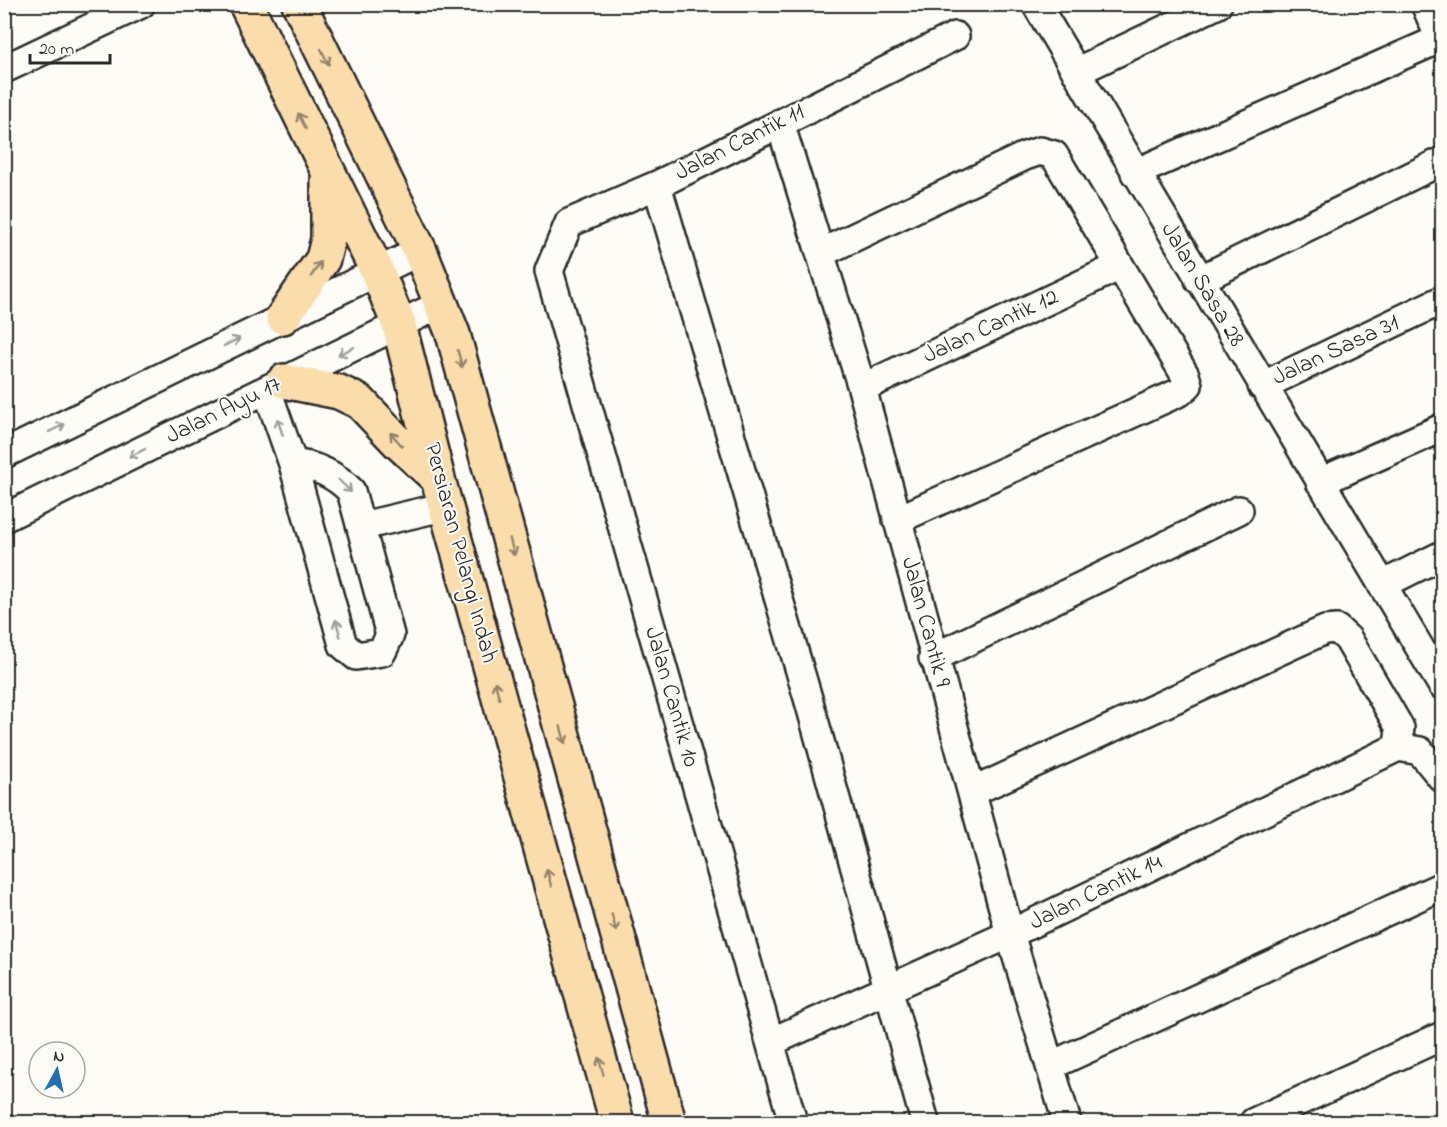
<svg xmlns="http://www.w3.org/2000/svg" width="1447" height="1127" font-family="'Indie Flower',sans-serif">
<style>
.lines{fill:none;stroke-linecap:round;stroke-linejoin:round}
.minor-casing{stroke:#2b2b2b;stroke-width:32}
.major-casing{stroke:#2b2b2b;stroke-width:38}
.minor{stroke:#fdfcf7;stroke-width:27}
.major{stroke:#faddab;stroke-width:33}
.oneway{stroke:#92846b}
.oneway2{stroke:#9e9e9b}
.labels{text-anchor:middle;dominant-baseline:central;stroke-width:4.5;stroke-linejoin:round;paint-order:stroke}
.street-label{font-size:24px;fill:#2b2b2b;stroke:#fdfcf7}
</style>
<rect width="100%" height="100%" fill="#fdfcf7"/>
<filter id="ink" filterUnits="userSpaceOnUse"><feTurbulence type="fractalNoise" baseFrequency=".0167" numOctaves="2"/><feDisplacementMap in="SourceGraphic" scale="12" xChannelSelector="R" yChannelSelector="G"/><feConvolveMatrix kernelMatrix="1 2 1 2 8 2 1 2 1" color-interpolation-filters="sRGB"/></filter>
<g filter="url(#ink)">
<g class="lines">
<defs>
<path id="minor" d="M1036,4L1442,685
M1425,4L1440,39
M4,69L141,4
M1076,72L1218,4
M780,123L862,388L1010,934L1067,1122
M1135,173L1442,38
M657,185L810,705L925,1122
M821,253L1025,156L1040,151L1054,155L1185,375L1188,385L1180,392L897,520
M1199,280L1442,161
M1262,386L1442,300
M862,388L1120,266
M267,390L293,464L343,645L356,656L382,652L390,635L351,491C337,476 314,464 293,464
M4,454L420,251
M1320,482L1442,428
M4,518L443,303
M362,526L447,506
M1382,585L1442,555
M933,658L1239,510
M972,792L1325,630L1337,629L1348,639L1400,728L1398,747
M771,1042L1010,934L1398,747L1420,751L1442,778
M1050,1066L1442,886
M793,1122L549,271L569,223L657,185L955,36
M1254,1122L1442,1036"/>
<path id="major" d="M246,4L377,271L399,325L438,479L617,1122
M299,4L420,251L453,334L669,1122
M283,317L323,259L328,239V179
M284,381L339,392L360,402L398,442L438,479"/>
</defs>
<use href="#minor" class="minor-casing"/>
<use href="#major" class="major-casing"/>
<use href="#minor" class="minor"/>
<use href="#major" class="major"/>
</g>
<defs><path id="oneway-shaft" d="M-6 0H5M1.5-3L5.5 0L1.5 3" fill="none" stroke-width="1.6" stroke-linecap="round" stroke-linejoin="round" transform="scale(1.5)"/></defs>
<g class="oneway">
<use href="#oneway-shaft" transform="translate(325 57) rotate(64)"/>
<use href="#oneway-shaft" transform="translate(302 121) rotate(-116)"/>
<use href="#oneway-shaft" transform="translate(316 269) rotate(-56)"/>
<use href="#oneway-shaft" transform="translate(460 359) rotate(75)"/>
<use href="#oneway-shaft" transform="translate(396 439) rotate(-132)"/>
<use href="#oneway-shaft" transform="translate(512 547) rotate(75)"/>
<use href="#oneway-shaft" transform="translate(497 690) rotate(-105)"/>
<use href="#oneway-shaft" transform="translate(563 735) rotate(75)"/>
<use href="#oneway-shaft" transform="translate(549 878) rotate(-105)"/>
<use href="#oneway-shaft" transform="translate(614 923) rotate(75)"/>
<use href="#oneway-shaft" transform="translate(601 1066) rotate(-105)"/>
</g>
<g class="oneway2">
<use href="#oneway-shaft" transform="translate(232 342) rotate(-26)"/>
<use href="#oneway-shaft" transform="translate(346 351) rotate(154)"/>
<use href="#oneway-shaft" transform="translate(280 427) rotate(-109)"/>
<use href="#oneway-shaft" transform="translate(57 428) rotate(-26)"/>
<use href="#oneway-shaft" transform="translate(137 453) rotate(154)"/>
<use href="#oneway-shaft" transform="translate(345 486) rotate(44)"/>
<use href="#oneway-shaft" transform="translate(338 628) rotate(-105)"/>
</g>
</g>
<g class="labels">
<g class="street-label">
<text transform="translate(740 143) rotate(-27)">Jalan Cantik 11</text>
<text transform="translate(1202 285) rotate(59)">Jalan Sasa 28</text>
<text transform="translate(991 327) rotate(-25)">Jalan Cantik 12</text>
<text transform="translate(1336 351) rotate(-25)">Jalan Sasa 31</text>
<text transform="translate(224 411) rotate(-26)">Jalan Ayu 17</text>
<text transform="translate(460 553) rotate(75)">Persiaran Pelangi Indah</text>
<text transform="translate(925 622) rotate(75)">Jalan Cantik 9</text>
<text transform="translate(671 697) rotate(74)">Jalan Cantik 10</text>
<text transform="translate(1096 893) rotate(-26)">Jalan Cantik 14</text>
</g>
</g>
<rect width="1447" height="1127" fill="none" stroke="#fdfcf7" stroke-width="24"/>
<rect x="12" y="12" width="1423" height="1103" fill="none" stroke="#2b2b2b" stroke-width="2" filter="url(#ink)"/>
<g transform="translate(57 1070) rotate(8)"><circle r="28" fill="#fdfcf7" stroke="#a9a8a5" stroke-width="1.5"/>
<path d="M0-4.5L10 22L0 15L-10 22Z" fill="#1f6fb2"/>
<text y="-9" font-size="16" font-weight="bold" text-anchor="middle" fill="#2b2b2b">N</text>
</g>
<path d="M30 54v9h80v-9" fill="none" stroke="#2b2b2b" stroke-width="3"/>
<text x="39" y="54" font-size="18" fill="#2b2b2b" stroke="#fdfcf7" stroke-width="4.5" paint-order="stroke">20 m</text>
</svg>
